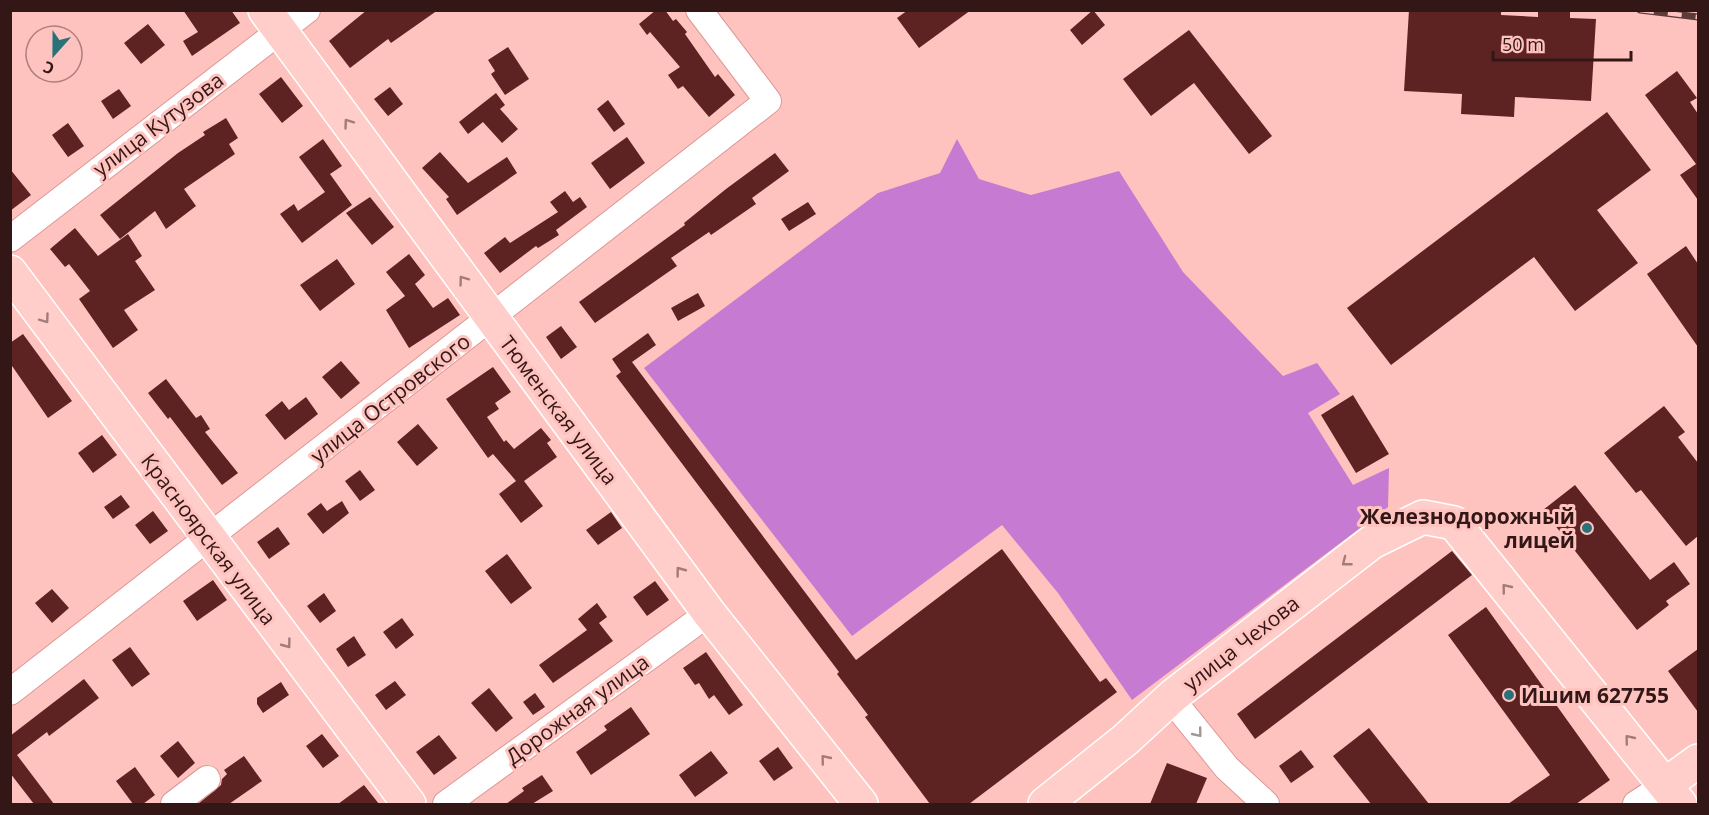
<svg xmlns="http://www.w3.org/2000/svg" width="1709" height="815" font-family="'Open Sans',sans-serif">
<style>
.forest{fill:#c77ad1}
.building{fill:#5d2323}
.lines{fill:none;stroke-linecap:round;stroke-linejoin:round}
.minor-casing{stroke:#de9794;stroke-width:28}
.major-casing{stroke:#fff;stroke-width:36}
.minor{stroke:#fff;stroke-width:26}
.major{stroke:#ffcecb;stroke-width:33}
.rail-casing{stroke:#5d3b39;stroke-width:7}
.rail{stroke:#ffc3bf;stroke-width:4.5;stroke-dasharray:14;stroke-linecap:butt}
.oneway{stroke:#a37c7a}
.oneway2{stroke:#a39796}
.poi-dot{fill:#287278;stroke:#ffc3bf;stroke-width:2}
.labels{text-anchor:middle;dominant-baseline:central;stroke-width:6;stroke-linejoin:round;paint-order:stroke}
.street-label{font-size:21px;fill:#321716;stroke:#ffc3bf}
.poi-label{font-size:21px;font-weight:bold;fill:#321716;stroke:#ffc3bf;text-anchor:end}
</style>
<rect width="100%" height="100%" fill="#ffc3bf"/>
<path class="forest" d="M957,139L979,179L1031,195L1119,171L1183,272L1283,376L1317,363L1340,394L1308,413L1353,485L1389,468L1388,507L1132,700L1058,593L1002,525L852,636L644,368L878,193L940,173Z"/>
<path class="building" d="M183,10H231L240,23L192,56L183,41L198,32Z
M367,10H438L391,43L388,39L350,68L329,41Z
M656,10H665L673,21L676,19L687,32L685,34L715,77L718,74L735,95L709,117L683,86L678,89L668,75L680,67L650,32L647,35L639,24Z
M908,10H971L919,48L897,18Z
M1093,10L1105,25L1082,45L1070,30Z
M1409,10H1501V15L1538,17V10H1570V18L1596,19L1591,101L1515,97L1514,117L1461,114L1462,94L1404,91Z
M148,24L165,45L141,64L124,43Z
M1189,30L1272,136L1249,154L1194,83L1151,116L1123,79Z
M508,47L529,79L505,95L491,74L495,71L488,60Z
M1677,71L1697,98L1690,102L1698,114V200L1680,175L1696,164L1645,95Z
M281,77L303,106L282,123L259,94Z
M390,87L403,104L388,116L374,99Z
M119,89L131,106L113,119L101,101Z
M496,93L505,105L500,109L518,129L502,143L483,122L468,134L459,122Z
M608,100L625,124L614,132L597,109Z
M1607,112L1651,170L1597,210L1638,263L1575,311L1534,257L1391,365L1347,308Z
M226,118L238,138L229,144L235,154L184,189L196,206L166,229L155,211L120,239L100,215L178,153L205,135L203,132Z
M68,123L84,146L68,157L52,135Z
M627,137L645,163L610,189L591,163Z
M323,139L342,166L330,174L352,205L302,243L280,214L294,204L298,211L325,192L299,157Z
M440,152L468,183L507,157L517,173L457,215L446,199L449,197L422,168Z
M775,153L789,171L752,198L756,204L711,235L709,232L671,258L677,266L595,323L579,302L685,225L684,223L726,189Z
M10,169L31,195L10,211Z
M565,191L573,202L580,197L587,207L556,230L559,235L538,248L536,246L500,273L484,253L505,237L510,243L558,212L550,202Z
M370,197L394,227L372,245L346,213Z
M808,202L816,214L789,231L781,219Z
M75,228L98,256L128,234L142,256L135,261L155,290L124,310L138,330L113,348L79,299L90,291L69,264L65,267L50,249Z
M1686,246L1698,264V347L1647,274Z
M409,254L425,275L415,284L433,308L448,298L460,315L409,348L386,310L405,296L386,272Z
M337,259L355,284L320,311L300,285Z
M698,293L705,306L678,321L671,308Z
M561,326L577,347L561,359L546,337Z
M648,333L656,345L632,362L856,660L1002,549L1100,682L1106,678L1117,692L969,804H930L865,717L868,715L837,674L839,672L616,376L621,372L612,359Z
M23,334L72,401L48,418L10,363V343Z
M341,361L360,383L341,399L322,377Z
M493,367L511,392L495,403L499,409L487,417L504,442L506,440L514,449L541,428L551,440L547,443L557,457L524,481L543,506L521,523L499,494L516,481L493,454L488,458L446,399Z
M166,379L196,418L201,415L210,429L205,432L238,473L222,485L170,417L168,419L148,393Z
M1353,395L1389,454L1356,473L1321,415Z
M306,397L318,414L285,440L265,415L282,401L289,410Z
M1664,406L1685,432L1678,437L1698,463V536L1686,546L1641,490L1636,493L1604,453Z
M418,424L438,448L417,466L397,442Z
M102,435L117,455L93,473L78,453Z
M360,470L375,490L360,501L345,481Z
M1575,485L1650,580L1674,562L1690,584L1666,601L1669,605L1637,630L1543,510Z
M121,495L130,507L113,519L104,507Z
M342,501L349,513L323,534L307,514L321,503L327,511Z
M153,511L168,531L150,544L135,525Z
M611,512L622,528L598,545L586,530Z
M278,527L290,544L269,559L257,542Z
M1452,551L1472,575L1255,739L1237,714Z
M507,554L532,588L511,604L485,571Z
M213,580L227,600L197,621L183,601Z
M655,581L669,600L647,616L633,597Z
M52,589L69,608L52,623L35,603Z
M324,593L336,611L320,623L307,606Z
M597,603L607,617L599,623L613,641L553,683L539,665L587,630L578,619Z
M1486,607L1610,780L1576,804H1508L1550,775L1448,635Z
M402,618L414,635L396,649L383,632Z
M354,636L366,655L348,667L336,649Z
M130,647L150,674L132,687L112,660Z
M1698,649V712L1668,671Z
M706,652L743,705L729,715L714,695L709,699L699,683L695,685L683,668Z
M84,679L99,698L49,736L47,732L17,755L54,804H34L10,773V736Z
M395,681L406,695L386,710L375,695Z
M281,682L289,695L263,713L257,704V698Z
M489,688L513,718L496,732L471,703Z
M535,693L545,707L533,715L523,702Z
M631,707L650,734L591,775L576,752L607,730L604,726Z
M1369,728L1429,804H1371L1333,756Z
M322,734L339,756L323,768L306,746Z
M439,735L457,758L434,775L416,752Z
M178,741L195,763L178,778L160,756Z
M778,747L793,768L774,781L759,761Z
M1301,750L1314,767L1291,783L1279,766Z
M711,751L728,773L695,797L679,775Z
M244,756L262,781L229,804H198L221,785L222,779L227,774L224,770Z
M1167,763L1207,778L1196,804H1150Z
M135,767L155,795L143,804H133L116,781Z
M542,775L553,791L532,804H506L524,791L522,788Z
M364,785L379,804H338Z"/>
<g class="lines">
<defs>
<path id="minor" d="M10,239L307,10
M10,692L768,101L699,10
M1174,695L1177,706L1227,768L1266,804
M174,804L207,779
M446,804L709,613
M1636,804L1665,785"/>
<path id="major" d="M265,10L709,613L861,804
M10,272L409,804
M1665,785L1698,761
M1045,804L1125,740L1174,695L1372,542L1423,517L1454,523L1680,804"/>
</defs>
<use href="#minor" class="minor-casing"/>
<use href="#major" class="major-casing"/>
<use href="#minor" class="minor"/>
<use href="#major" class="major"/>
<defs>
<path id="rail" d="M1640,10L1698,17"/>
</defs>
<use href="#rail" class="rail-casing"/>
<use href="#rail" class="rail"/>
</g>
<defs><path id="oneway-chevron" d="M-2-3.5L2.5 0L-2 3.5" fill="none" stroke-width="1.6" stroke-linecap="round" stroke-linejoin="round" transform="scale(1.5)"/></defs>
<g class="oneway">
<use href="#oneway-chevron" transform="translate(348 123) rotate(-126)"/>
<use href="#oneway-chevron" transform="translate(463 280) rotate(-126)"/>
<use href="#oneway-chevron" transform="translate(45 319) rotate(54)"/>
<use href="#oneway-chevron" transform="translate(1346 562) rotate(142)"/>
<use href="#oneway-chevron" transform="translate(680 571) rotate(-127)"/>
<use href="#oneway-chevron" transform="translate(1506 588) rotate(-129)"/>
<use href="#oneway-chevron" transform="translate(287 644) rotate(53)"/>
<use href="#oneway-chevron" transform="translate(1629 739) rotate(-129)"/>
<use href="#oneway-chevron" transform="translate(825 759) rotate(-129)"/>
</g>
<use class="oneway2" href="#oneway-chevron" transform="translate(1198 733) rotate(51)"/>
<g class="poi-dot">
<circle cx="1587" cy="528" r="6"/>
<circle cx="1509" cy="695" r="6"/>
</g>
<g class="labels">
<g class="street-label">
<text transform="translate(158 124) rotate(-37)">улица Кутузова</text>
<text transform="translate(390 398) rotate(-38)">улица Островского</text>
<text transform="translate(559 410) rotate(53)">Тюменская улица</text>
<text transform="translate(209 539) rotate(53)">Красноярская улица</text>
<text transform="translate(1241 643) rotate(-38)">улица Чехова</text>
<text transform="translate(577 709) rotate(-36)">Дорожная улица</text>
</g>
<g class="poi-label">
<text x="1575" y="516">Железнодорожный<tspan x="1575" dy="24">лицей</tspan></text>
<text x="1521" y="695" text-anchor="start">Ишим 627755</text>
</g>
</g>
<rect width="1709" height="815" fill="none" stroke="#321716" stroke-width="24"/>
<g transform="translate(54 54) rotate(201)"><circle r="28" fill="#ffc3bf" stroke="#ad7e7b" stroke-width="1.5"/>
<path d="M0-4.5L10 22L0 15L-10 22Z" fill="#287278"/>
<text y="-9" font-size="16" font-weight="bold" text-anchor="middle" fill="#321716">С</text>
</g>
<path d="M1493 51v9h138v-9" fill="none" stroke="#321716" stroke-width="3"/>
<text x="1502" y="51" font-size="18" fill="#321716" stroke="#ffc3bf" stroke-width="4.5" paint-order="stroke">50 m</text>
</svg>
